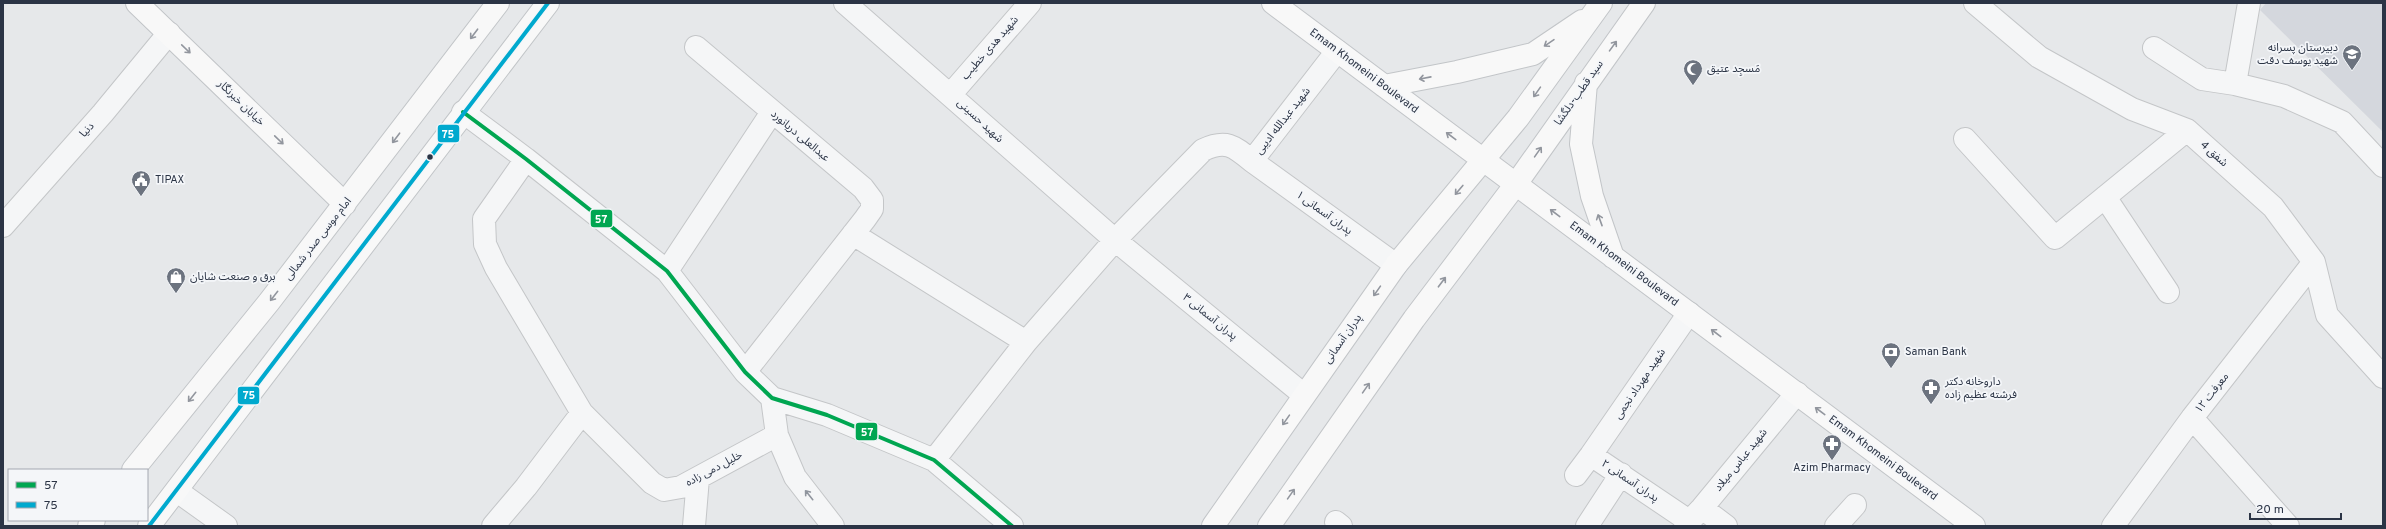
<svg xmlns="http://www.w3.org/2000/svg" width="2386" height="529" font-family="Overpass,'Noto Sans Arabic',sans-serif">
<style>
.built{fill:#d4d7dd}
.lines{fill:none;stroke-linecap:round;stroke-linejoin:round}
.minor-casing{stroke:#c4c6c8;stroke-width:24}
.major-casing{stroke:#c2c5c8;stroke-width:24}
.minor{stroke:#f5f6f7;stroke-width:22}
.major{stroke:#f8f8f8;stroke-width:22}
.bus-1-casing{stroke:#f4f6f9;stroke-width:7}
.bus-2-casing{stroke:#f4f6f9;stroke-width:7}
.bus-1{stroke:#00a651;stroke-width:4}
.bus-2{stroke:#00a9ce;stroke-width:4}
.oneway{stroke:#92969e}
.oneway2{stroke:#90959e}
.bus-dot{fill:#2b3445;stroke:#f4f6f9;stroke-width:1.5}
.labels{text-anchor:middle;dominant-baseline:central;stroke-width:3.5;stroke-linejoin:round;paint-order:stroke}
.street-label{font-size:11px;fill:#2b3445;stroke:#f4f6f9}
.poi-label{font-size:11px;fill:#2b3445;stroke:#f4f6f9;text-anchor:start}
.line-badge{stroke:#f4f6f9;stroke-width:1.5}
.badge-label{font-size:11px;text-anchor:middle;font-weight:bold;fill:#fff}
</style>
<rect width="100%" height="100%" fill="#e6e8ea"/>
<path class="built" d="M2266,3H2383V132L2260,10Z"/>
<g class="lines">
<defs>
<path id="minor" d="M845,3L1115,240L1304,395
M1975,3L2039,57L2132,109L2187,130L2273,207L2314,262L2327,315L2383,377
M696,47L863,188L872,200V209L865,219L745,372
M2154,48L2202,79L2235,84L2284,96L2342,122L2383,166
M2235,84L2249,3
M951,94L1030,3
M463,112L526,159L667,271L745,372L772,398L827,415L934,460L1012,526
M1965,139L2055,238L2187,130
M1252,161L1396,265
M2105,197L2168,292
M3,226L103,113L169,33
M853,234L1026,342
M667,271L772,112
M772,398L777,435L795,477L833,526
M582,413L652,483L664,490L681,487L777,435
M2192,418L2288,526
M1591,455L1689,313
M934,460L1026,342L1115,240L1203,150C1226,139 1234,146 1252,161L1337,51
M1576,475L1591,455L1689,521
M177,491L226,526
M1702,508L1726,526
M1336,522L1341,526
M493,526L526,487L582,413L496,268L485,244L484,219L526,159
M694,526L698,478
M1587,526L1621,474
M1685,526L1702,508L1797,393
M1836,526L1855,505
M2113,526L2192,418L2314,262"/>
<path id="major" d="M137,3L345,204
M1273,3L1974,526
M1586,83L1581,144L1592,196L1613,257
M1384,86L1457,72L1533,54L1582,21
M133,470L269,302L498,3
M89,526L94,520
M149,526L548,3
M1213,526L1396,265L1518,118L1601,3
M1269,526L1414,319L1516,184L1644,3"/>
</defs>
<use href="#minor" class="minor-casing"/>
<use href="#major" class="major-casing"/>
<use href="#minor" class="minor"/>
<use href="#major" class="major"/>
<defs>
<path id="bus-1" d="M463,112L526,159L667,271L745,372L772,398L827,415L934,460L1012,526"/>
<path id="bus-2" d="M149,526L548,3"/>
</defs>
<use href="#bus-1" class="bus-1-casing"/>
<use href="#bus-2" class="bus-2-casing"/>
<use href="#bus-1" class="bus-1"/>
<use href="#bus-2" class="bus-2"/>
</g>
<defs><path id="oneway-shaft" d="M-6 0H5M1.5-3L5.5 0L1.5 3" fill="none" stroke-width="1.6" stroke-linecap="round" stroke-linejoin="round"/></defs>
<g class="oneway">
<use href="#oneway-shaft" transform="translate(474 34) rotate(127)"/>
<use href="#oneway-shaft" transform="translate(1549 43) rotate(146)"/>
<use href="#oneway-shaft" transform="translate(1613 46) rotate(-54)"/>
<use href="#oneway-shaft" transform="translate(186 49) rotate(44)"/>
<use href="#oneway-shaft" transform="translate(1425 78) rotate(169)"/>
<use href="#oneway-shaft" transform="translate(1537 92) rotate(125)"/>
<use href="#oneway-shaft" transform="translate(1451 136) rotate(-143)"/>
<use href="#oneway-shaft" transform="translate(396 138) rotate(127)"/>
<use href="#oneway-shaft" transform="translate(279 140) rotate(44)"/>
<use href="#oneway-shaft" transform="translate(1538 152) rotate(-55)"/>
<use href="#oneway-shaft" transform="translate(1459 190) rotate(130)"/>
<use href="#oneway-shaft" transform="translate(1555 213) rotate(-143)"/>
<use href="#oneway-shaft" transform="translate(1600 220) rotate(-110)"/>
<use href="#oneway-shaft" transform="translate(1442 282) rotate(-53)"/>
<use href="#oneway-shaft" transform="translate(1377 291) rotate(125)"/>
<use href="#oneway-shaft" transform="translate(274 296) rotate(128)"/>
<use href="#oneway-shaft" transform="translate(1716 333) rotate(-143)"/>
<use href="#oneway-shaft" transform="translate(1366 388) rotate(-55)"/>
<use href="#oneway-shaft" transform="translate(192 397) rotate(129)"/>
<use href="#oneway-shaft" transform="translate(1820 411) rotate(-143)"/>
<use href="#oneway-shaft" transform="translate(1286 420) rotate(125)"/>
<use href="#oneway-shaft" transform="translate(1291 494) rotate(-55)"/>
</g>
<use class="oneway2" href="#oneway-shaft" transform="translate(809 495) rotate(-129)"/>
<defs>
<symbol id="school-pin" viewBox="-11 -11 22 30"><path d="M0 17L-7.5 6A9.5 9.5 0 1 1 7.5 6Z" fill="#6c737f" stroke="#f4f6f9"/><path d="M0-5L7-2L0 1L-7-2ZM-4 1L0 2.5L4 1V4Q0 6-4 4Z" fill="#fff"/></symbol>
<symbol id="mosque-pin" viewBox="-11 -11 22 30"><path d="M0 17L-7.5 6A9.5 9.5 0 1 1 7.5 6Z" fill="#6c737f" stroke="#f4f6f9"/><path d="M3.5-4.9A6 6 0 1 0 3.5 4.9A5 5 0 1 1 3.5-4.9Z" fill="#fff"/></symbol>
<symbol id="civic-pin" viewBox="-11 -11 22 30"><path d="M0 17L-7.5 6A9.5 9.5 0 1 1 7.5 6Z" fill="#6c737f" stroke="#f4f6f9"/><path d="M-.6-6.5H3V-4.5H.6V-3L4-1V1h2V6H-6V1h2V-1L-.6-3ZM-1.2 2.5V6h2.4V2.5Z" fill="#fff"/></symbol>
<symbol id="shop-pin" viewBox="-11 -11 22 30"><path d="M0 17L-7.5 6A9.5 9.5 0 1 1 7.5 6Z" fill="#6c737f" stroke="#f4f6f9"/><path d="M-5-2.5h2.3a2.7 3.5 0 0 1 5.4 0H5L5.5 6h-11ZM-1.5-2.5h3a1.5 2.3 0 0 0-3 0Z" fill="#fff"/></symbol>
<symbol id="bank-pin" viewBox="-11 -11 22 30"><path d="M0 17L-7.5 6A9.5 9.5 0 1 1 7.5 6Z" fill="#6c737f" stroke="#f4f6f9"/><path d="M-6-4H6V4H-6ZM0-2.3a2.3 2.3 0 1 0 0 4.6a2.3 2.3 0 1 0 0-4.6Z" fill="#fff"/></symbol>
<symbol id="pharmacy-pin" viewBox="-11 -11 22 30"><path d="M0 17L-7.5 6A9.5 9.5 0 1 1 7.5 6Z" fill="#6c737f" stroke="#f4f6f9"/><path d="M-2-6h4v4h4v4h-4v4h-4v-4h-4v-4h4Z" fill="#fff"/></symbol>
</defs>
<g fill-rule="evenodd">
<use href="#school-pin" x="2341" y="43" width="22" height="30"/>
<use href="#mosque-pin" x="1682" y="58" width="22" height="30"/>
<use href="#civic-pin" x="130" y="169" width="22" height="30"/>
<use href="#shop-pin" x="165" y="266" width="22" height="30"/>
<use href="#bank-pin" x="1880" y="341" width="22" height="30"/>
<use href="#pharmacy-pin" x="1920" y="377" width="22" height="30"/>
<use href="#pharmacy-pin" x="1821" y="433" width="22" height="30"/>
</g>
<circle class="bus-dot" cx="430" cy="157" r="3.5"/>
<g class="labels">
<g class="street-label">
<text transform="translate(990 48) rotate(-49)">شهید هدی خطیب</text>
<text transform="translate(1364 71) rotate(37)">Emam Khomeini Boulevard</text>
<text transform="translate(1579 93) rotate(-55)">سید قطب-دلگشا</text>
<text transform="translate(241 103) rotate(44)">خیابان خبرنگار</text>
<text transform="translate(980 121) rotate(43)">شهید حسینی</text>
<text transform="translate(1283 121) rotate(-52)">شهید عبدالله ادیبی</text>
<text transform="translate(87 130) rotate(-48)">دنیا</text>
<text transform="translate(800 136) rotate(40)">عبدالعلی دریانورد</text>
<text transform="translate(2214 154) rotate(42)">شفق 4</text>
<text transform="translate(1324 213) rotate(36)">پدران آسمانی ۱</text>
<text transform="translate(318 239) rotate(-52)">امام موسی صدر شمالی</text>
<text transform="translate(1624 264) rotate(37)">Emam Khomeini Boulevard</text>
<text transform="translate(1210 317) rotate(39)">پدران آسمانی ۳</text>
<text transform="translate(1343 339) rotate(-55)">پدران آسمانی</text>
<text transform="translate(1640 384) rotate(-56)">شهید مهرداد نجمی</text>
<text transform="translate(2212 393) rotate(-52)">معرفت ۱۲</text>
<text transform="translate(1883 458) rotate(37)">Emam Khomeini Boulevard</text>
<text transform="translate(1741 460) rotate(-51)">شهید عباس میلاد</text>
<text transform="translate(714 469) rotate(-28)">خلیل دمی زاده</text>
<text transform="translate(1630 481) rotate(34)">پدران آسمانی ۲</text>
</g>
<g class="poi-label">
<text x="2338" y="48" text-anchor="end">دبیرستان پسرانه<tspan x="2338" dy="13">شهید یوسف دقت</tspan></text>
<text x="1707" y="69">مَسجِد عتیق</text>
<text x="155" y="180">TIPAX</text>
<text x="190" y="277">برق و صنعت شایان</text>
<text x="1905" y="352">Saman Bank</text>
<text x="1945" y="382">داروخانه دکتر<tspan x="1945" dy="13">فرشته عظیم زاده</tspan></text>
<text x="1832" y="468" text-anchor="middle">Azim Pharmacy</text>
</g>
</g>
<g class="line-badge">
<rect x="437" y="124" width="23" height="19" rx="4" fill="#00a9ce"/>
<rect x="590" y="209" width="23" height="19" rx="4" fill="#00a651"/>
<rect x="237" y="386" width="23" height="19" rx="4" fill="#00a9ce"/>
<rect x="855" y="422" width="23" height="19" rx="4" fill="#00a651"/>
</g>
<g class="badge-label">
<text x="448" y="138">75</text>
<text x="601" y="223">57</text>
<text x="249" y="399">75</text>
<text x="867" y="436">57</text>
</g>
<rect width="2386" height="529" fill="none" stroke="#2b3445" stroke-width="8"/>
<rect x="8" y="469" width="140" height="52" fill="#f4f6f9" stroke="#a4a8b1"/>
<rect x="16" y="482" width="20" height="6" fill="#00a651" stroke="#a4a8b1"/>
<text x="44" y="489" font-size="12" fill="#2b3445">57</text>
<rect x="16" y="502" width="20" height="6" fill="#00a9ce" stroke="#a4a8b1"/>
<text x="44" y="509" font-size="12" fill="#2b3445">75</text>
<path d="M2250 513v6h91v-6" fill="none" stroke="#2b3445" stroke-width="2"/>
<text x="2256" y="513" font-size="12" fill="#2b3445" stroke="#f4f6f9" stroke-width="3" paint-order="stroke">20 m</text>
</svg>
